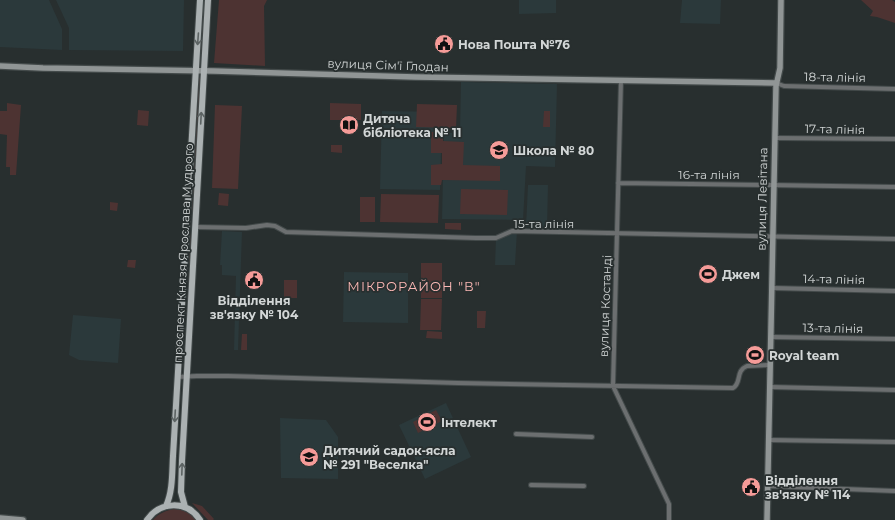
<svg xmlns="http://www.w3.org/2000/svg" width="895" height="520" font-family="Montserrat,sans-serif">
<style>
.built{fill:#2b393b}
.green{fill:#4d3332}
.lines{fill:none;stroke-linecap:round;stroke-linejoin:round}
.street-casing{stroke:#434a4a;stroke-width:6}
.secondary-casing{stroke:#434a4a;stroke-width:8}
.primary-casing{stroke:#434a4a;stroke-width:8}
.street{stroke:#6c6f70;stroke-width:4}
.secondary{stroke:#909595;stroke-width:5.5}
.primary{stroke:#abb1b2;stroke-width:6}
.oneway{stroke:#5c6363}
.labels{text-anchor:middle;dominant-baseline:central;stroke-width:3.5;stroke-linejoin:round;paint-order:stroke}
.poi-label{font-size:12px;font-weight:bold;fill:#d2d6d6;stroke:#282f2f;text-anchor:start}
.street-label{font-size:12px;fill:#d2d6d6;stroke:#282f2f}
.neighbourhood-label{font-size:13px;letter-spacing:1px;fill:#fcb8b5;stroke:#282f2f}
</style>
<rect width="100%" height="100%" fill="#282f2f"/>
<path class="built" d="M0,0H49L62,29V50L0,47Z
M56,0H184L183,51L69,50V28Z
M519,0H556V13L519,14Z
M682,0H721L720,24L680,23Z
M461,82L557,84L555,167L526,166L523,220L442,219L444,133H460Z
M382,111L442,112L440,190L380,189Z
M528,185H548L547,228L526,227Z
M222,231L242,232L238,350H234L236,276L222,275V265H220Z
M517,231L515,265H495L496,238Z
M344,272L408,273V323L343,322Z
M73,315L121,319L118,363L79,360L69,355Z
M446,403L471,457L425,479L399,425Z
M280,418L326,420L338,437V479L281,478Z"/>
<path class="green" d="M204,0H206L203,58H201Z
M219,0H267L264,6L265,66L214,63Z
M861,0H892L895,2V23L877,17L870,16L873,11Z
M199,78H202L194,218H192Z
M7,103L21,105L16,175H10V167H6L7,135L0,134V111H7Z
M330,103L361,104V120H330Z
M417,104L457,105L456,128L416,127Z
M215,105L242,106L238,189L212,188Z
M138,110L149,111L148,126L137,125Z
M544,111H550V127H543Z
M431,132H443V141L464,142L463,165L500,166V181L442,180L441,185H431V165L442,164V153H431Z
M331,145H342V153L331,152Z
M461,189L508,190L507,215L460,214Z
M219,193L229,194L228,206L218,205Z
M381,194L439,195L438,223L380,222Z
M360,197H375V222H360Z
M110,202L118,203L117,211L110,210Z
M445,223H461V230L445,229Z
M191,231H193L186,370H184Z
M128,260H136L135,268L127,267Z
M421,263H442V298H421Z
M284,280H297V298H284Z
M421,299H442L441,330H420Z
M477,311H486L485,328H477Z
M427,331L442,332V339L426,338Z
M242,334H247V350H241Z
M436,410L442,421L418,433L413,422Z
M192,503L202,506L214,519L213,520H208Z
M174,509C184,510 189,512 196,520H153C159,513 165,511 174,509Z"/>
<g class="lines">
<defs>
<path id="street" d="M621,80L613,386L669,504V520
M776,83L784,86L895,89
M775,138L895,139
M618,183L769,185L895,187
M195,227L246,228L267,225L275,226L286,232L476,238H496L512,231L895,239
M772,288L895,291
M771,337L895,339
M177,377L197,376H228L458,383L733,388C742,383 735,371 747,366L770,365
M770,387L895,390
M516,434L592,437
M769,440L895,442
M531,485L584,486
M768,486L895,491"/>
<path id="secondary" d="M0,66L43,68L214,71L415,77L776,83
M0,518L23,520
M767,520L776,86L780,68L781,0"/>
<path id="primary" d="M166,506C173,491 172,472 173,456L200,0
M185,507L181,492L182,461L208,0
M147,520C160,501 187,500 200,520"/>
</defs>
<use href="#street" class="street-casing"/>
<use href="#secondary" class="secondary-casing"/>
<use href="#primary" class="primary-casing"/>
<use href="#street" class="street"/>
<use href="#secondary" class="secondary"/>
<use href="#primary" class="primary"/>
</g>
<defs><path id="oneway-shaft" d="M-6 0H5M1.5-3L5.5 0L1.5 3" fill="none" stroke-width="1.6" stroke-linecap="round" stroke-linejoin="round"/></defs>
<g class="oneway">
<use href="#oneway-shaft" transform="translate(198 39) rotate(94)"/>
<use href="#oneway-shaft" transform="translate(201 118) rotate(-87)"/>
<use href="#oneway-shaft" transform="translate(175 416) rotate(93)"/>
<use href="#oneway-shaft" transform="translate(182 469) rotate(-88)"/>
</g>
<defs>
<symbol id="civic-disc" viewBox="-11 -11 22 22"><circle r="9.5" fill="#f59b98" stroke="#282f2f"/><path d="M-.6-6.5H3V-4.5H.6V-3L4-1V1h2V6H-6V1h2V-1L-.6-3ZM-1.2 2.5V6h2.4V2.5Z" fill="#111"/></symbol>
<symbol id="library-disc" viewBox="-11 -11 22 22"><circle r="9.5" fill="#f59b98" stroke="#282f2f"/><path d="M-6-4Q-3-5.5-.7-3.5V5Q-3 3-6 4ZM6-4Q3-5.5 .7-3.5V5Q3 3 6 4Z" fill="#111"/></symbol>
<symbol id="school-disc" viewBox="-11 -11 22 22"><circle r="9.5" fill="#f59b98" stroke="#282f2f"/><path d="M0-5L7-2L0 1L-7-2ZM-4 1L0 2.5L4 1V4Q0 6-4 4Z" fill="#111"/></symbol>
<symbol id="stadium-disc" viewBox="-11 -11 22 22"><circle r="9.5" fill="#f59b98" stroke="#282f2f"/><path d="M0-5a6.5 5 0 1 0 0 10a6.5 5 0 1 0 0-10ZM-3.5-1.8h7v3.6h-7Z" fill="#111"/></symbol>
</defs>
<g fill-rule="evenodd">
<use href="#civic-disc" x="433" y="33" width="22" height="22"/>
<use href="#library-disc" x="338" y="114" width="22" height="22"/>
<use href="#school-disc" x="488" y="139" width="22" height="22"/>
<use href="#stadium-disc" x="697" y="263" width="22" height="22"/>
<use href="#civic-disc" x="243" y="269" width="22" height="22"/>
<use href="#stadium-disc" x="744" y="344" width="22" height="22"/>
<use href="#stadium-disc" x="416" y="411" width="22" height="22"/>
<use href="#school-disc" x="298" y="446" width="22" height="22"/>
<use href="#civic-disc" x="740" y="476" width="22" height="22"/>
</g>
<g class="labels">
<g class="poi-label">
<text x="458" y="44">Нова Пошта №76</text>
<text x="363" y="118">Дитяча<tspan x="363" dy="14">бібліотека № 11</tspan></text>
<text x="513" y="150">Школа № 80</text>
<text x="722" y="274">Джем</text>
<text x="254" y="300" text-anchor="middle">Відділення<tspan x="254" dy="14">зв'язку № 104</tspan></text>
<text x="769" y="355">Royal team</text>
<text x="441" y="422">Інтелект</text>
<text x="323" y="450">Дитячий садок-ясла<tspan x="323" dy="14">№ 291 "Веселка"</tspan></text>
<text x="765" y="480">Відділення<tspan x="765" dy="14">зв'язку № 114</tspan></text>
</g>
<g class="street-label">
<text transform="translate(388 65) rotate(2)">вулиця Сім'ї Глодан</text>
<text transform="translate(835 77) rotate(1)">18-та лінія</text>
<text transform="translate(835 129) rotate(1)">17-та лінія</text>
<text x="709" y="174">16-та лінія</text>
<text transform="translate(762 199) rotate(-89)">вулиця Левітана</text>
<text x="544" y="223">15-та лінія</text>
<text transform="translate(183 253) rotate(-87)">проспект Князя Ярослава Мудрого</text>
<text transform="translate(834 279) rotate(1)">14-та лінія</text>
<text transform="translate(605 306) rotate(-88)">вулиця Костанді</text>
<text transform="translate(833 328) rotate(1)">13-та лінія</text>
</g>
<g class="neighbourhood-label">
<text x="414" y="286">МІКРОРАЙОН "В"</text>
</g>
</g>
</svg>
